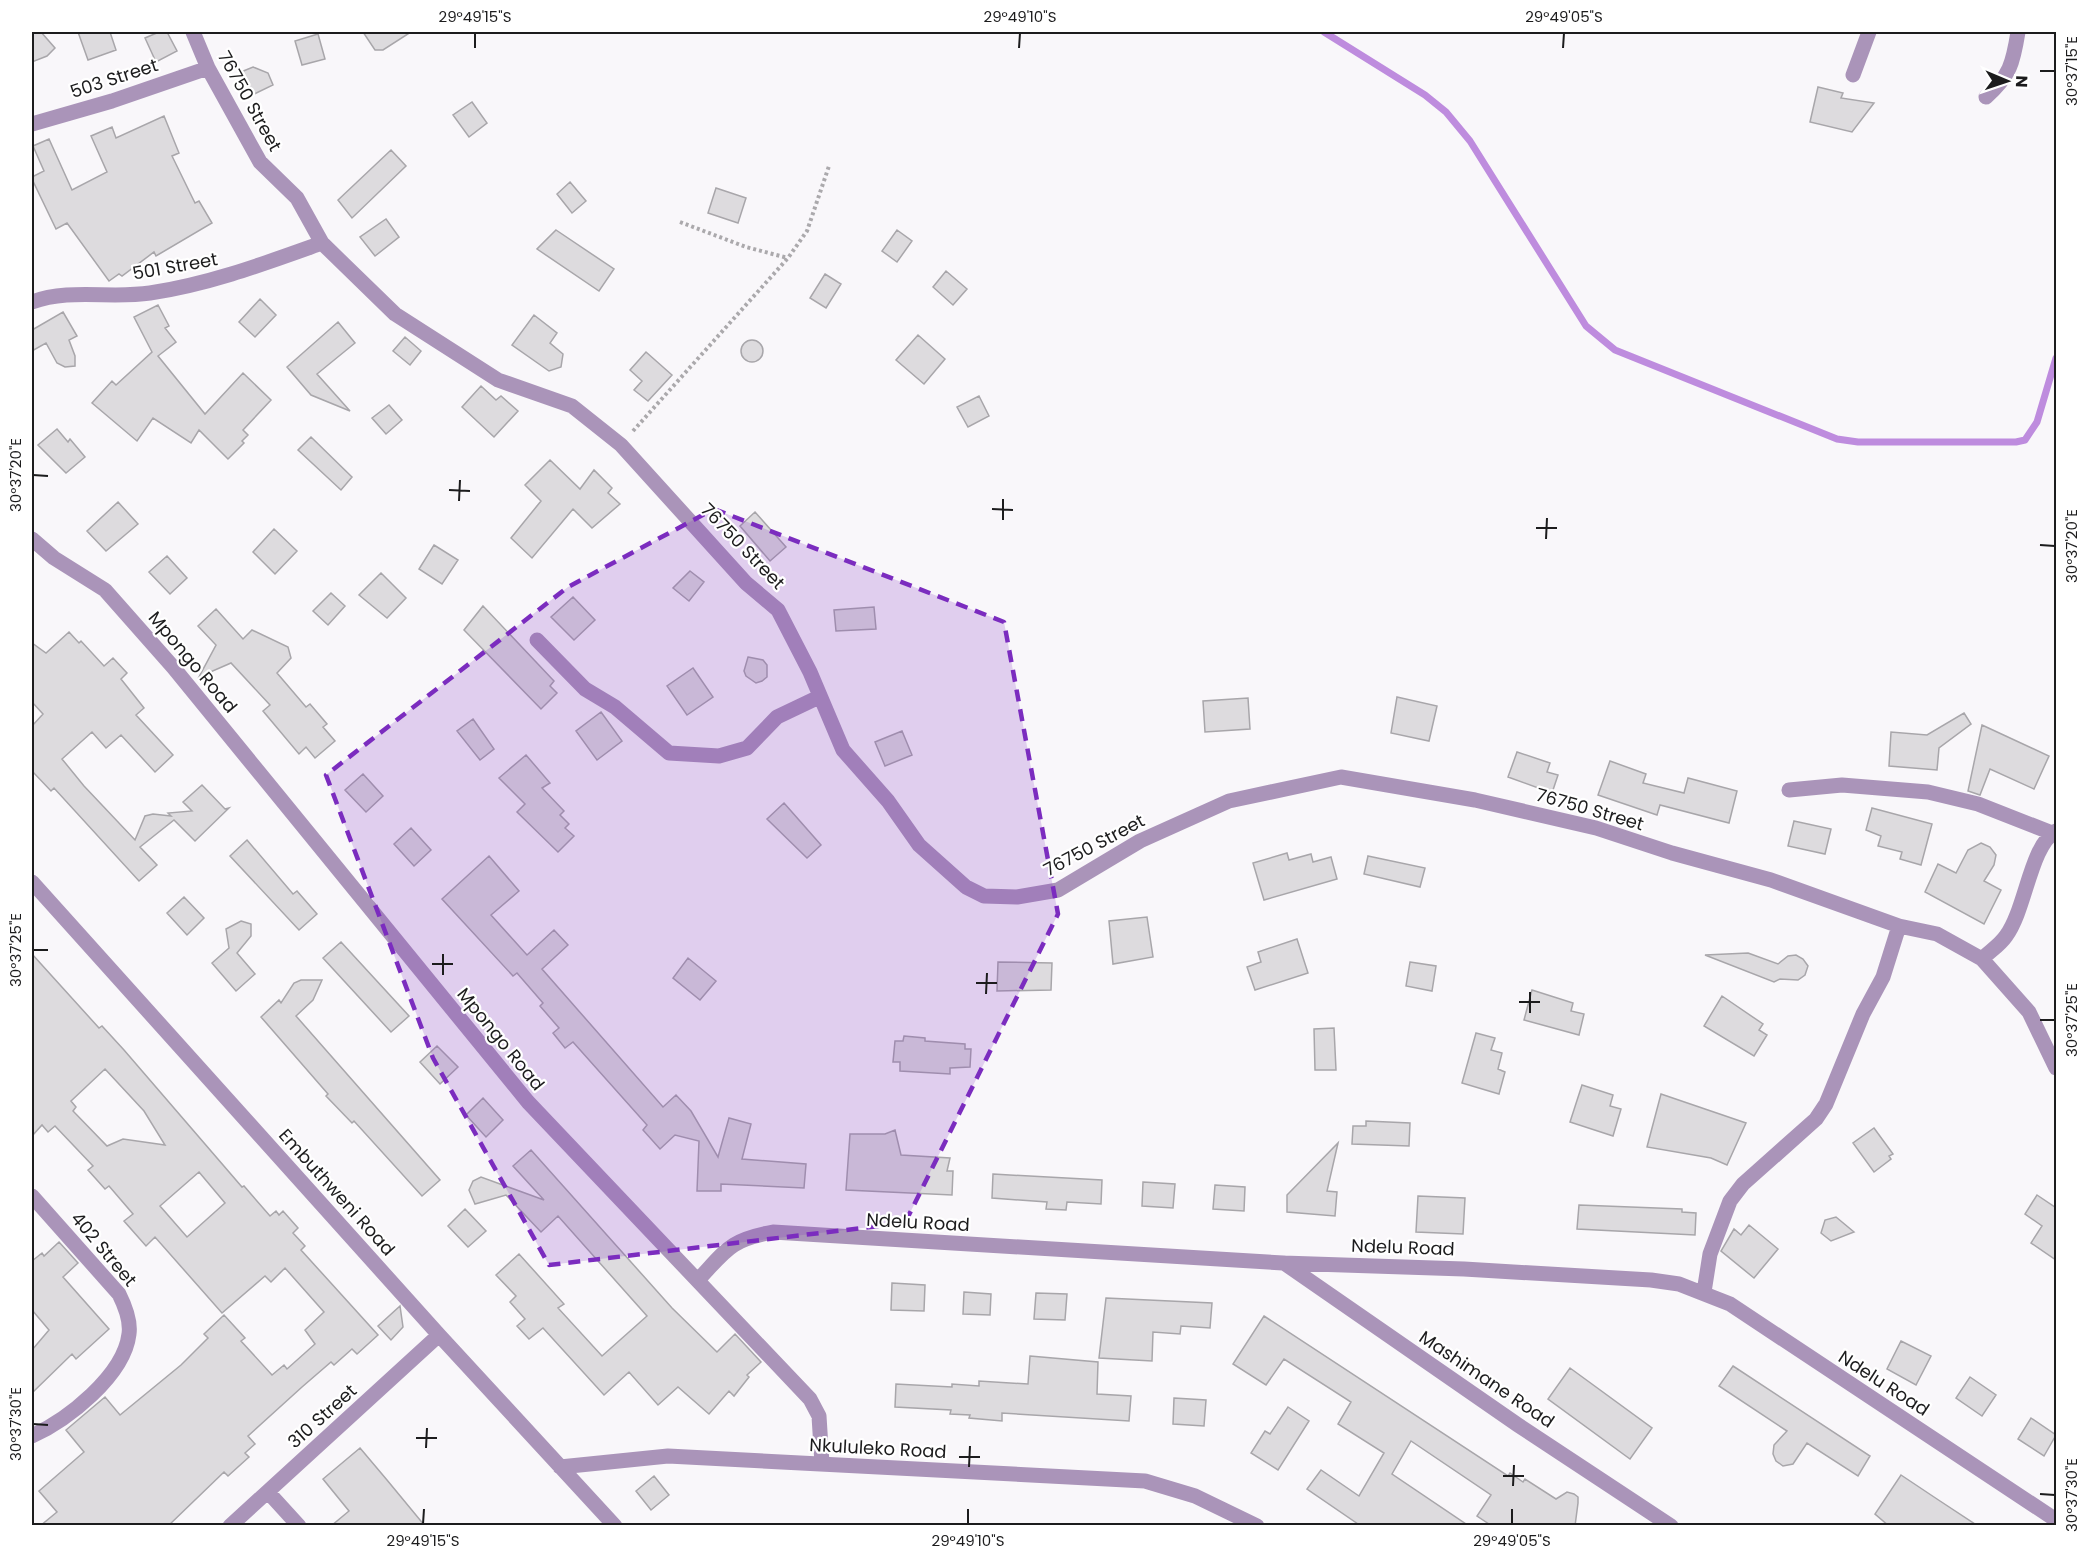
<svg xmlns="http://www.w3.org/2000/svg" width="2088" height="1557" font-family="Poppins,sans-serif">
<style>
.lines{fill:none;stroke-linecap:round;stroke-linejoin:round}
.stream{stroke:#be8cde;stroke-width:7}
.building{fill:#dddbde;stroke:#a8a6aa;stroke-width:1.5;fill-rule:evenodd}
.path{stroke:#aba9ac;stroke-width:4;stroke-dasharray:3 3;stroke-linecap:butt}
.minor{stroke:#aa94b9;stroke-width:15}
.marked{fill:#7b2cbf;fill-opacity:0.2;stroke:#7b2cbf;stroke-width:4.5;stroke-dasharray:12 8;stroke-linejoin:round}
.ticks{fill:none;stroke:#1c1c1d;stroke-width:2}
.labels{text-anchor:middle;dominant-baseline:central;stroke-width:4.5;stroke-linejoin:round;paint-order:stroke}
.street-label{font-size:18px;fill:#1c1c1d;stroke:#fff}
.neatline{fill:none;stroke:#1c1c1d;stroke-width:2}
.ticks-label{font-size:15px;text-anchor:middle;fill:#1c1c1d}
</style>
<rect width="100%" height="100%" fill="#f9f7fa"/>
<g class="lines">
<path class="stream" d="M1324,32L1425,95L1446,112L1470,141L1586,326L1615,350L1837,439L1858,442H2016L2025,440L2037,422L2056,358"/>
</g>
<path class="building" d="M32,32H41L55,48L47,56L32,62Z
M78,32H110L116,50L88,60Z
M159,32H167L177,51L156,62L145,38Z
M363,32H411L383,50H375Z
M318,34L325,59L302,65L295,41Z
M253,67L268,73L273,85L252,95L241,72Z
M1818,87L1843,93L1841,98L1874,103L1852,132L1810,122Z
M472,102L487,123L469,137L453,115Z
M164,116L179,153L172,156L195,203L199,201L212,223L156,256L154,252L122,276L119,274L109,281L67,223L56,229L32,179V177L44,171L33,146L49,139L72,190L107,172L91,136L112,127L116,138Z
M391,150L406,166L352,218L338,200Z
M570,182L586,201L572,213L557,194Z
M716,188L746,198L738,223L708,213Z
M386,219L399,237L375,256L360,237Z
M556,230L614,269L599,291L537,249Z
M897,230L912,241L897,262L882,251Z
M946,271L967,289L953,305L933,287Z
M825,274L841,284L826,308L810,298Z
M260,299L276,315L255,337L239,322Z
M158,305L169,326L165,328L176,342L158,356L205,414L243,373L271,400L243,430L248,435L242,441L244,443L228,459L199,430L191,443L153,418L137,441L92,403L112,381L116,385L152,352L134,317Z
M63,312L77,336L69,340L75,356V366L65,367L57,363L46,343L32,351V330Z
M534,315L557,333L550,343L563,354L561,367L549,371L512,345Z
M338,322L355,343L317,374L350,411L311,395L287,367Z
M918,335L945,359L924,384L896,360Z
M405,337L421,351L410,365L393,351Z
M741 351a11 11 0 1 1 22 0a11 11 0 1 1-22 0Z
M646,352L672,375L648,401L634,390L642,381L630,370Z
M481,386L496,400L501,396L518,411L494,437L462,407Z
M979,396L989,416L968,427L957,407Z
M389,405L402,420L386,434L372,418Z
M57,429L68,442L70,439L85,457L66,473L38,445Z
M311,437L352,477L341,490L298,450Z
M550,460L580,489L594,470L612,488L608,493L620,504L592,528L573,509L532,558L511,538L541,501L525,485Z
M118,502L138,524L106,551L87,531Z
M755,512L786,547L770,561L740,526Z
M274,529L297,551L275,574L253,552Z
M434,545L458,560L442,584L419,569Z
M167,556L187,578L170,594L149,572Z
M690,571L704,582L689,601L673,588Z
M381,573L406,598L387,618L359,595Z
M331,593L345,606L328,625L313,611Z
M573,597L595,620L574,640L551,617Z
M483,606L554,681L550,686L557,693L541,709L464,630Z
M874,607L876,629L836,631L834,610Z
M216,609L243,639L252,630L288,647L291,658L277,673L306,707L310,704L327,724L323,727L335,741L315,758L306,747L299,754L263,711L270,705L231,663L199,677L216,645L198,626Z
M69,632L79,643L81,641L104,666L113,658L127,673L121,679L144,708L136,715L173,755L155,772L121,735L106,748L92,732L62,759L84,786L135,840L145,816L153,814L171,816L168,813L192,811L183,802L202,785L225,809L229,808L195,841L174,820L140,847L157,865L139,881L54,788L51,791L32,771V726L43,714L32,702V643L46,653Z
M748,657L763,660L767,665V677L762,681L756,683L746,676L744,671Z
M693,668L713,697L687,715L667,686Z
M1397,697L1437,706L1429,741L1391,733Z
M1248,698L1250,729L1205,732L1203,701Z
M601,712L622,741L597,760L576,731Z
M1964,713L1971,724L1939,748L1937,770L1889,766L1891,732L1927,735Z
M473,719L494,749L480,760L457,731Z
M1982,725L2049,756L2034,789L1990,769L1980,795L1968,791Z
M902,731L912,755L885,766L875,742Z
M1517,752L1550,763L1547,772L1558,775L1552,793L1508,777Z
M526,755L550,783L542,788L564,811L560,815L569,824L565,828L574,836L558,852L517,812L525,804L499,778Z
M1610,761L1646,774L1643,783L1684,793L1688,778L1737,791L1729,823L1660,805L1657,815L1598,795Z
M363,774L383,796L366,812L345,790Z
M784,803L821,845L807,858L767,819Z
M1872,808L1932,824L1921,865L1900,859L1902,852L1878,846L1881,836L1866,830Z
M1794,821L1831,829L1825,854L1788,846Z
M411,828L431,850L414,866L394,844Z
M247,840L293,894L297,891L317,914L299,930L230,856Z
M1981,843L1990,847L1996,855L1994,865L1984,881L2001,890L1984,924L1925,892L1938,864L1956,873L1968,850Z
M1287,853L1289,860L1311,854L1313,862L1331,857L1337,879L1264,900L1253,863Z
M489,856L519,891L491,915L527,955L554,930L568,945L542,969L663,1107L676,1095L691,1111L718,1157L729,1118L751,1124L742,1159L806,1164L804,1188L721,1184V1191H697L699,1141L675,1135L660,1149L643,1130L647,1125L573,1042L565,1048L553,1033L559,1028L540,1006L543,1003L517,973L513,976L442,899Z
M1368,856L1425,868L1420,887L1364,874Z
M184,897L204,918L187,935L167,913Z
M1147,917L1153,957L1113,964L1109,921Z
M241,921L251,924V936L237,953L255,974L236,991L212,963L229,948L226,929Z
M1297,939L1308,973L1255,990L1247,967L1261,962L1258,952Z
M341,942L409,1016L391,1032L323,958Z
M1748,953L1778,964L1788,956L1796,955L1803,959L1808,966L1805,975L1798,980L1780,979L1774,982L1705,955Z
M32,954L99,1028L102,1026L124,1050L242,1187L244,1186L270,1216L276,1211L279,1215L283,1211L298,1228L293,1233L305,1246L301,1250L378,1335L357,1354L352,1349L334,1365L331,1362L302,1387L248,1436L255,1444L245,1453L249,1457L228,1476L224,1472L168,1526H40L57,1512L39,1491L84,1452L66,1430L105,1397L120,1415L181,1365L208,1338L204,1334L224,1315L245,1338L241,1341L272,1375L284,1365L287,1369L315,1344L305,1330L324,1312L285,1268L271,1282L265,1276L222,1313L155,1237L146,1246L124,1221L133,1214L109,1186L105,1189L88,1170L93,1166L55,1126L48,1132L42,1125L32,1136ZM105,1069L144,1111L165,1145L123,1139L107,1146L73,1111L76,1107L71,1101ZM199,1172L225,1203L187,1237L160,1206Z
M688,958L716,981L700,1000L673,978Z
M998,962L1052,963L1051,990L997,991Z
M1410,962L1436,966L1432,991L1406,986Z
M301,980H322L313,1000L296,1016L440,1180L422,1196L354,1121L352,1123L326,1096L328,1094L261,1017L279,1000L281,1003L294,983Z
M1532,990L1573,1003L1571,1011L1584,1014L1579,1035L1524,1020Z
M1722,996L1763,1024L1759,1030L1767,1035L1754,1056L1704,1026Z
M1334,1028L1336,1070H1315L1314,1029Z
M1476,1033L1495,1038L1491,1050L1502,1053L1498,1069L1505,1072L1499,1094L1462,1083Z
M904,1036L925,1038V1041L965,1044V1049H971L970,1067L950,1068V1074L900,1071V1062H893L895,1041H903Z
M437,1046L458,1067L440,1084L420,1062Z
M1582,1085L1613,1095L1610,1106L1621,1109L1613,1136L1570,1122Z
M1661,1094L1746,1123L1727,1165L1711,1158L1647,1147Z
M483,1098L503,1120L486,1137L466,1115Z
M1366,1121L1410,1123L1409,1146L1352,1144L1353,1126H1366Z
M1874,1128L1893,1154L1889,1156L1891,1159L1874,1172L1853,1143Z
M895,1130L901,1155L950,1158L947,1171H953L952,1195L846,1190L850,1134H885Z
M1338,1143L1327,1191L1337,1192L1335,1216L1287,1212V1195Z
M531,1150L672,1308L717,1352L735,1334L761,1362L747,1375L749,1377L734,1396L729,1391L709,1414L678,1387L658,1405L629,1372L604,1395L543,1328L529,1339L517,1326L525,1319L510,1302L516,1296L496,1275L519,1254L564,1304L558,1308L602,1356L647,1316L558,1216L541,1232L506,1195L475,1204L469,1190L473,1181L481,1177L544,1200L513,1166Z
M993,1174L1102,1180L1101,1204L1067,1202L1066,1210L1046,1209L1047,1202L992,1198Z
M1143,1182L1175,1184L1173,1208L1142,1206Z
M1215,1185L1245,1187L1244,1211L1213,1209Z
M2037,1195L2055,1207L2056,1204V1260L2031,1243L2042,1226L2025,1214Z
M1418,1196L1465,1198L1463,1234L1416,1232Z
M1579,1205L1682,1209V1212L1696,1213L1695,1235L1577,1229Z
M465,1209L486,1231L468,1247L448,1226Z
M1836,1217L1854,1232L1831,1241L1821,1233L1825,1220Z
M1749,1225L1778,1249L1754,1278L1721,1251L1734,1229L1741,1235Z
M59,1242L78,1263L63,1277L109,1329L76,1359L72,1354L32,1393V1350L49,1330L32,1310V1261L42,1253L44,1256Z
M892,1283L925,1285L924,1311L891,1310Z
M964,1292L991,1294L990,1315L963,1314Z
M1036,1293L1067,1294L1065,1320L1034,1319Z
M1106,1298L1212,1303L1210,1328L1181,1326L1180,1334L1153,1332L1152,1361L1099,1358Z
M400,1306L403,1327L391,1340L378,1326Z
M1264,1316L1508,1476L1510,1473L1523,1482L1525,1479L1556,1499L1567,1492L1574,1494L1578,1497V1503L1575,1526H1492L1477,1516L1491,1495L1411,1441L1392,1474L1469,1526H1361L1307,1489L1321,1470L1359,1496L1384,1453L1338,1424L1351,1402L1284,1359L1266,1385L1233,1364Z
M1901,1341L1931,1356L1916,1385L1887,1369Z
M1030,1356L1098,1362L1097,1394L1131,1396L1129,1421L1002,1413V1421L969,1418L970,1415L950,1414L951,1410L895,1407L896,1384L952,1387V1384L979,1386V1381L1028,1384Z
M1733,1366L1870,1456L1858,1476L1807,1443L1793,1464L1783,1466L1776,1461L1773,1454L1774,1445L1787,1431L1719,1386Z
M1570,1368L1652,1428L1630,1459L1548,1399Z
M1970,1377L1996,1395L1982,1416L1956,1398Z
M1174,1398L1206,1400L1204,1426L1173,1424Z
M1288,1407L1309,1421L1278,1470L1251,1453L1265,1431L1270,1434Z
M2031,1418L2056,1435L2044,1456L2018,1439Z
M360,1448L387,1480L425,1526H331L349,1511L323,1479Z
M1901,1475L1937,1499L1978,1526H1889L1875,1514Z
M654,1476L669,1495L651,1510L636,1491Z"/>
<g class="lines">
<path class="path" d="M680,222L746,247L788,258
M633,431L788,258L807,231L829,166"/>
<path class="minor" d="M193,32L208,68L260,162L297,198L322,243L395,314L498,380L572,406L621,445L746,583L778,610L810,672L843,750L888,801L919,845L966,887L984,896L1017,897L1058,890L1140,841L1229,801L1341,777L1475,800L1596,828L1672,853L1771,880L1899,926L1883,977L1863,1014L1826,1104L1816,1119L1743,1184L1730,1201L1710,1254L1704,1292
M1853,75L1869,32
M1986,97C2010,76 2013,63 2018,32
M32,124L112,101L208,68
M32,302C70,288 110,299 150,293C210,284 266,263 322,243
M32,539L54,558L105,590L173,667L528,1102L810,1399L819,1416L822,1464
M537,640L585,689L615,707L669,753L719,756L747,748L777,717L819,697
M1789,790L1842,785L1928,792L1978,804L2052,833
M32,882L439,1335L615,1526
M1899,926L1937,934L1982,959L2029,1012L2056,1068
M1982,959C1989,952 2000,945 2006,936C2026,909 2030,846 2056,831
M32,1196L119,1294C125,1306 131,1320 129,1334C124,1376 67,1420 32,1436
M1284,1263L1518,1425L1671,1526
M698,1280C727,1249 730,1240 773,1232L1283,1263L1464,1269L1651,1280L1679,1284L1730,1304L2056,1520
M560,1467L668,1456L1145,1481L1195,1496L1257,1526
M268,1492L299,1526
M230,1526L439,1335"/>
</g>
<path class="marked" d="M714,509L1004,622L1058,914L905,1223L549,1265L433,1058L326,775L568,587Z"/>
<path class="ticks" d="M475,48V33M1019,48L1020,33M1563,48L1564,33M2040,71H2055M33,475L48,476M449,490L470,491M459,501L460,480M992,509L1013,510M1003,520V499M1536,528H1557M1546,539L1547,518M2040,545L2055,546M33,950H48M432,964H453M443,975V954M976,983H997M986,994L987,973M1519,1002H1540M1530,1013V992M2040,1020H2055M33,1424L48,1425M416,1438H437M426,1448L427,1428M959,1457H980M969,1467L970,1446M1503,1476H1524M1513,1486L1514,1465M2040,1494L2055,1495M423,1524L424,1509M968,1524V1509M1512,1524V1509"/>
<g class="labels">
<g class="street-label">
<text transform="translate(114 78) rotate(-18)">503 Street</text>
<text transform="translate(250 101) rotate(61)">76750 Street</text>
<text transform="translate(175 266) rotate(-10)">501 Street</text>
<text transform="translate(743 546) rotate(46)">76750 Street</text>
<text transform="translate(193 662) rotate(50)">Mpongo Road</text>
<text transform="translate(1590 809) rotate(16)">76750 Street</text>
<text transform="translate(1094 845) rotate(-28)">76750 Street</text>
<text transform="translate(501 1039) rotate(51)">Mpongo Road</text>
<text transform="translate(337 1192) rotate(48)">Embuthweni Road</text>
<text transform="translate(918 1222) rotate(3)">Ndelu Road</text>
<text transform="translate(1403 1247) rotate(2)">Ndelu Road</text>
<text transform="translate(104 1249) rotate(50)">402 Street</text>
<text transform="translate(1487 1379) rotate(34)">Mashimane Road</text>
<text transform="translate(1884 1383) rotate(33)">Ndelu Road</text>
<text transform="translate(322 1416) rotate(-42)">310 Street</text>
<text transform="translate(878 1448) rotate(3)">Nkululeko Road</text>
</g>
</g>
<rect width="2088" height="1557" fill="none" stroke="#ffffff" stroke-width="66"/>
<g transform="translate(2007 81) rotate(92)" stroke="#ffffff" stroke-width="4.5" paint-order="stroke">
<path d="M0-4.5L10 22L0 15L-10 22Z" fill="#1c1c1d"/>
<text y="-9" font-size="16" font-weight="bold" text-anchor="middle" fill="#1c1c1d">N</text>
</g>
<rect x="33" y="33" width="2022" height="1491" class="neatline"/>
<g class="ticks-label">
<text x="475" y="22">29°49'15"S</text>
<text x="1020" y="22">29°49'10"S</text>
<text x="1564" y="22">29°49'05"S</text>
<text transform="translate(2072 71) rotate(-90)" y="5">30°37'15"E</text>
<text transform="translate(16 475) rotate(-90)" y="5">30°37'20"E</text>
<text transform="translate(2072 546) rotate(-90)" y="5">30°37'20"E</text>
<text transform="translate(16 950) rotate(-90)" y="5">30°37'25"E</text>
<text transform="translate(2072 1020) rotate(-90)" y="5">30°37'25"E</text>
<text transform="translate(16 1424) rotate(-90)" y="5">30°37'30"E</text>
<text transform="translate(2072 1495) rotate(-90)" y="5">30°37'30"E</text>
<text x="423" y="1546">29°49'15"S</text>
<text x="968" y="1546">29°49'10"S</text>
<text x="1512" y="1546">29°49'05"S</text>
</g>
</svg>
